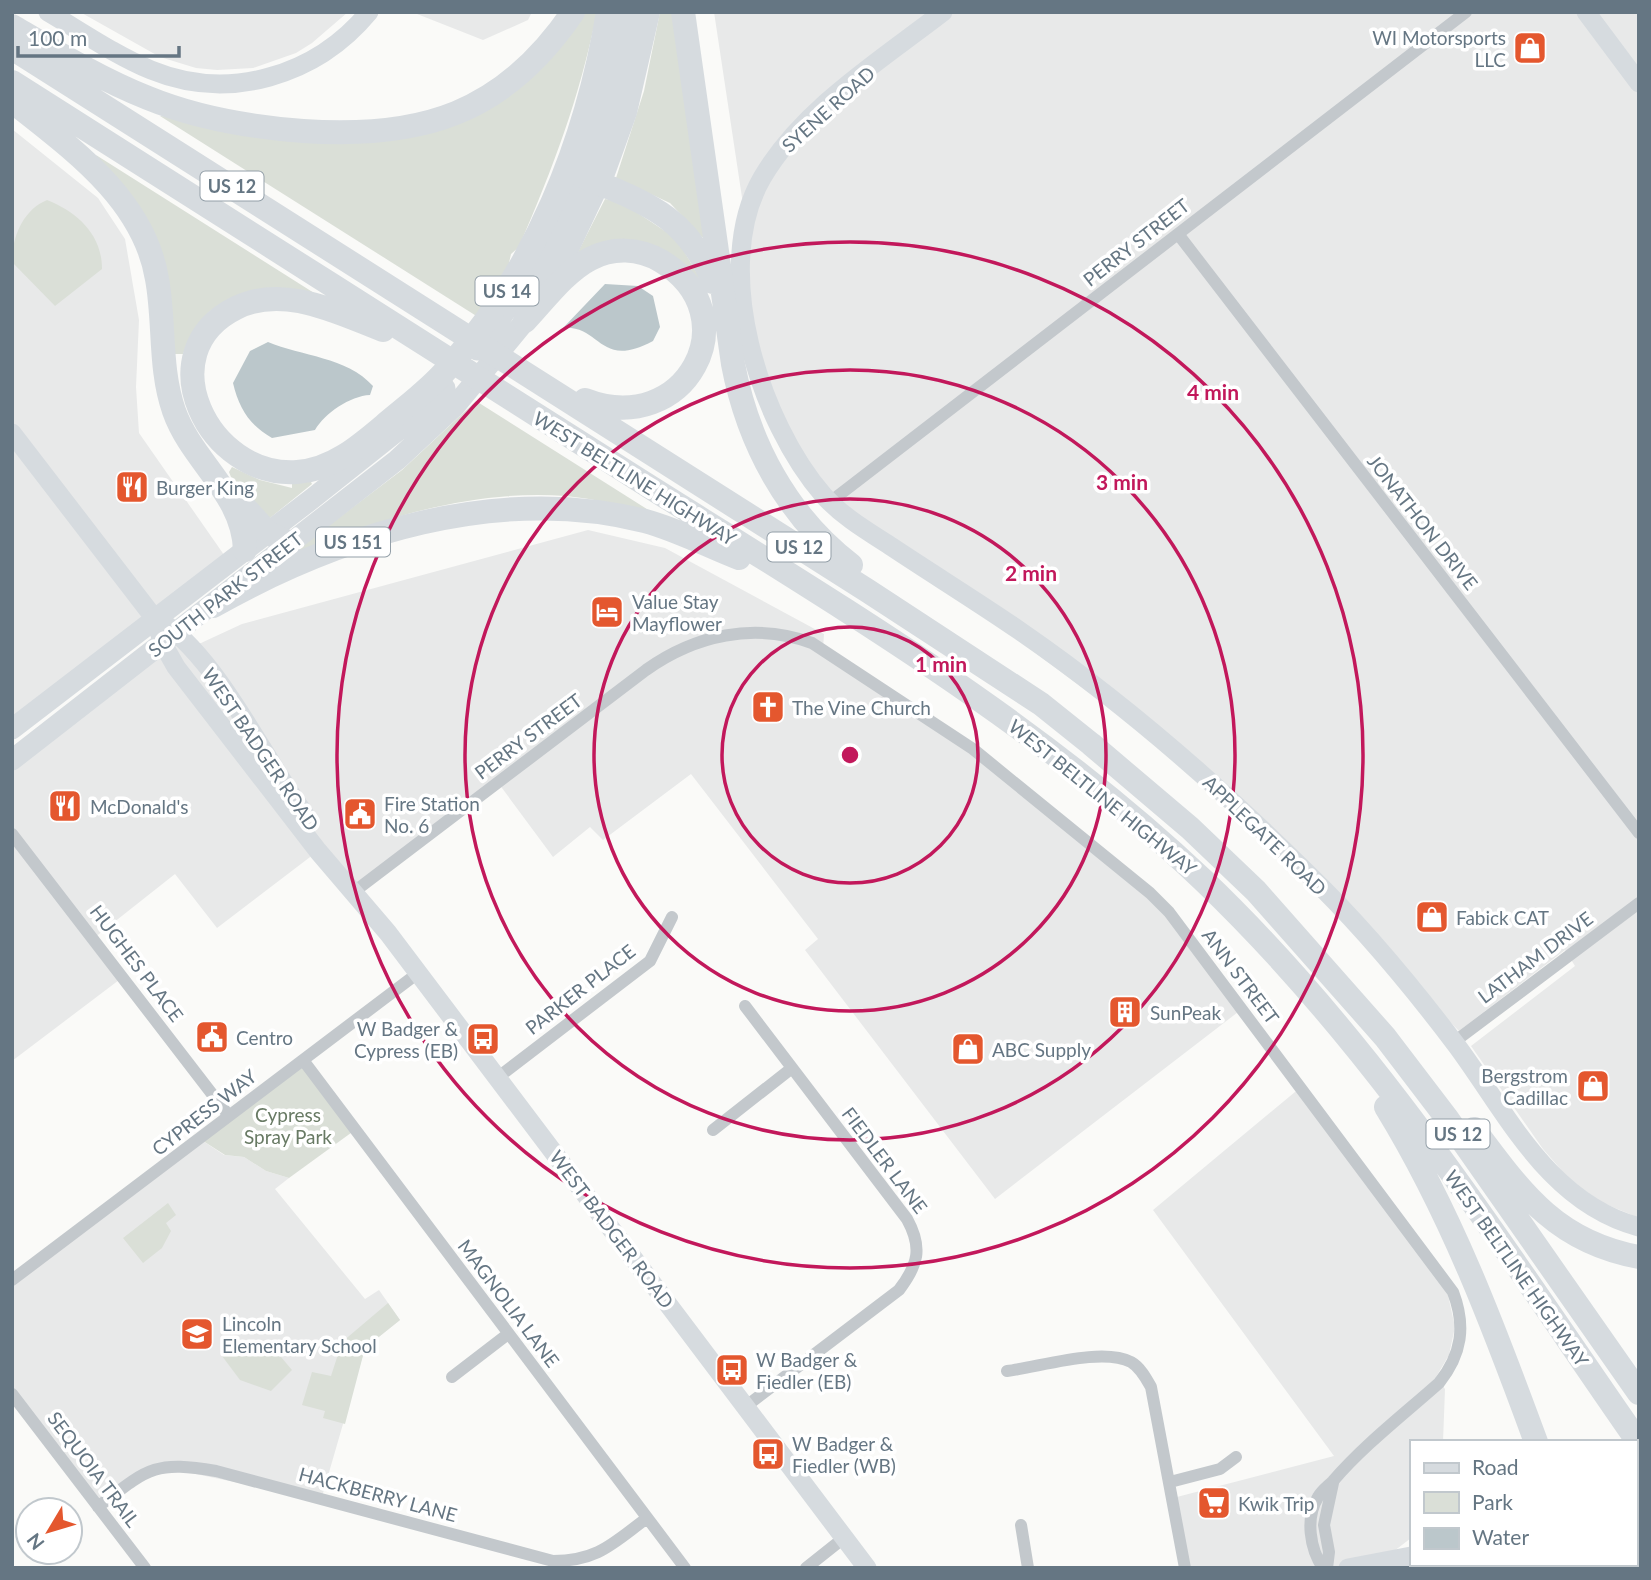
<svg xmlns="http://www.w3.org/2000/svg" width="1651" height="1580" font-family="Lato,sans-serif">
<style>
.built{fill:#e8e9e9}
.green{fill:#dadfd7}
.water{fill:#bbc7cb}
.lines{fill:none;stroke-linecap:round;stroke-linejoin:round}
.street{stroke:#c3c8cc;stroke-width:12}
.secondary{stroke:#d6dbdf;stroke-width:19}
.primary{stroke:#d6dbdf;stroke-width:21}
.highway{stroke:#d6dbdf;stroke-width:24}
.ring{fill:none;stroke:#c2185b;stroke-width:3.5}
.labels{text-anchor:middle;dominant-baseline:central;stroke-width:7;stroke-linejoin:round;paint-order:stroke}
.shield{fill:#fff;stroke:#939fa8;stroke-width:2}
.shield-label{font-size:18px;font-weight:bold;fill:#657683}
.poi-label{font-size:19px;fill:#657683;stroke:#fff;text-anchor:start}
.street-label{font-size:19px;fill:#657683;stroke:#fff}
.park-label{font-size:19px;fill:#687a64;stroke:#fff}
.centre{fill:#c2185b;stroke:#fff;stroke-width:3.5}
.ring-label{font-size:21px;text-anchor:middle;font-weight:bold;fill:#c2185b;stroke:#fff;stroke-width:7;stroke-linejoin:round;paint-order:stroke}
</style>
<rect width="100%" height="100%" fill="#fafaf8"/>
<path class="built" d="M80,12H348L312,43L296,53L253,68L217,70L196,68L160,57Z
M412,12H532L528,20L483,40Z
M714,12H1639V1218L1596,1200L1570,1180L1543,1149L1471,1046L1575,966L1565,950L1459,1031L1220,790L906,557L799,463L748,337L746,224Z
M12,129L98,198L125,239L139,320L136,387L139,433L229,562L12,729Z
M588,530L665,548L824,634L823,649L973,749L1150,893L1242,1009L995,1199L805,950L818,939L691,774L603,840L590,827L553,857L499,784L355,891L318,851L217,928L175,874L94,938L123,977L12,1061V760L163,644L201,643L242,624Z
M1301,1087L1444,1277L1455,1327L1449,1355L1436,1377L1445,1389L1443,1442H1411V1538L1380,1562L1348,1568H1185L1173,1498L1334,1456L1153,1210Z
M200,1139L224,1155L244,1157L266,1171L289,1178L275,1189L365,1299L379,1290L400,1320L365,1348L321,1500L162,1467L98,1507L12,1394V1280Z"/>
<path class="green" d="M582,12H597C579,100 554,165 519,247L511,254L505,281L478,317L160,116L430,131Z
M660,12H676L708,237H702L670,203L616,178L644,91Z
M96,155L322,298C258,297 210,280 183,354H174L166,278Z
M605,199L621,202L677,239L699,277L696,283L683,266L578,252Z
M47,200C77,212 102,234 102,269L55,306L12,262C12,237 23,210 47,200Z
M476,401L650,511C622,505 594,499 566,496C474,489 379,518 297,554L295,551L402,470Z
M232,467L260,480L292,488V483L310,480L312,484L270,518L258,512L231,477L229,472Z
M303,1060L355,1130L289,1178L266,1171L244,1157L225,1155L200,1139Z
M168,1203L176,1215L166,1223L171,1231L162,1248L143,1263L123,1238Z
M388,1303L400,1320L365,1348L345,1424L323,1418L325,1411L302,1405L312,1372L331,1376L342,1342Z
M235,1347L281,1357L292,1370L271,1391L240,1380L222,1356Z"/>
<path class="water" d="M605,284L638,286L653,296L660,327L653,341C599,370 601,325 563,328Z
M268,342C301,356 347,357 373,386L370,395C350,396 325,413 315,430L272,438C249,425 239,408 233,383L250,351Z"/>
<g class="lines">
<path class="street" d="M1178,234L1639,833
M830,502L1466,12
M12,834L229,1116
M355,891L646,670C695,635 754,622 812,643L973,749L1150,893L1169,912L1453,1292C1466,1326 1462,1354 1439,1383C1403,1415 1364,1445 1333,1481C1328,1486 1321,1491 1318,1497C1305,1518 1310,1549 1323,1568
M745,1006L907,1219C923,1248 918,1265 899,1290L745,1407
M1454,1042L1639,903
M303,1060L685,1568
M497,1078L650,961L672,917
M713,1130L792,1068
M12,1280L418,973
M1007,1371C1040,1367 1102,1347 1131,1362C1140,1367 1146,1378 1151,1387L1185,1568
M452,1377L508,1334
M12,1394L145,1568
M1170,1482L1220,1469L1236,1457
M98,1507C147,1469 154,1460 216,1471L553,1561C598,1561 613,1543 647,1518
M1021,1525L1028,1568
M806,1568L845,1537
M1327,1568L1329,1552L1324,1525L1333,1483"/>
<path class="secondary" d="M48,12C82,32 115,55 151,70C229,102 316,76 369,12
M943,12C881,60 802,109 762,178C710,268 760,423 824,496C843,517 869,532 892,547C934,575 978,602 1020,631C1123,702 1217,784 1306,872C1360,924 1411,985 1457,1046C1508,1115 1549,1203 1639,1227
M1586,12L1639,83
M12,433L155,619L163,644L176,667L318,851L388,933L867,1568
M165,624C221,665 263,757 304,813
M1635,1527L1639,1526
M1635,1555H1639
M1348,1568L1411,1556
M1557,1568L1576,1564"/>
<path class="primary" d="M477,350L537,268L582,176
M12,729L313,498L416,416L445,388
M12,760L397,460L455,406L525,321L567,252L599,184"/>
<path class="highway" d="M628,12C619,70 603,122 582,176C643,202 688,215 713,282
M683,12L733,364C748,443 787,516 851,565
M12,26C56,52 100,79 148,98C197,118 250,127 303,131C421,139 504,114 573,12
M12,48L868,591L1041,704L1091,744L1190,828L1256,891L1385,1037L1446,1117L1639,1393
M12,82C225,216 437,353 650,487C842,608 1038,723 1203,880C1376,1045 1503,1248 1639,1443
M12,101C71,148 144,199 157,279C165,322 159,368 174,411C192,462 243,493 245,550
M599,184L625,112L648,12
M525,321C544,301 565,272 590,259C613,247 639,248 661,261C752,316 685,439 585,400
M383,330C338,313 284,284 236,308C147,352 208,478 297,472C333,470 362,444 388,422C408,405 430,389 447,369C535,271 587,141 608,12
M239,501L268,533L290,543
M213,606C341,534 498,484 645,521C678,530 708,546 739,558
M1386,1107C1451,1213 1493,1325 1536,1442
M1474,1129C1521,1192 1556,1242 1639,1257
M1585,1564L1587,1568"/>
</g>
<g class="ring">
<circle cx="850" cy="755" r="128"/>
<circle cx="850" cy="755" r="256"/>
<circle cx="850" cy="755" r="385"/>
<circle cx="850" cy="755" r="513"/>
</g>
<defs>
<symbol id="shop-square" viewBox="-11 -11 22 22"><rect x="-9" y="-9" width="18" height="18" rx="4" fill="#e4572e" stroke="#fff"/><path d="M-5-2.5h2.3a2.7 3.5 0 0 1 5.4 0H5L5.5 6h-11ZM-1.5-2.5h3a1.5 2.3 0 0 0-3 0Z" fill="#fff"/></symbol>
<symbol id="restaurant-square" viewBox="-11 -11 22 22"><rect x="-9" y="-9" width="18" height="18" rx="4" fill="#e4572e" stroke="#fff"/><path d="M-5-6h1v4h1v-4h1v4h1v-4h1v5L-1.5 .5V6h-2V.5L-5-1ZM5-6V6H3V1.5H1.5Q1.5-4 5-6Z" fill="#fff"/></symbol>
<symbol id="hotel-square" viewBox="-11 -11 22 22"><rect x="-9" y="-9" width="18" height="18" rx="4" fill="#e4572e" stroke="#fff"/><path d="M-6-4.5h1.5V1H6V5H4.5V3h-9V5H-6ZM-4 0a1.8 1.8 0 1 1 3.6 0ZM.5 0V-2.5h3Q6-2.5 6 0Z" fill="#fff"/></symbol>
<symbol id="church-square" viewBox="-11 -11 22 22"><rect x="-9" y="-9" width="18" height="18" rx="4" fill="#e4572e" stroke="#fff"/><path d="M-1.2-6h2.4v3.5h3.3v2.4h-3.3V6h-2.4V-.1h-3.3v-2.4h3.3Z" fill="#fff"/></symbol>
<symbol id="civic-square" viewBox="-11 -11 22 22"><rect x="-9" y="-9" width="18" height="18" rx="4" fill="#e4572e" stroke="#fff"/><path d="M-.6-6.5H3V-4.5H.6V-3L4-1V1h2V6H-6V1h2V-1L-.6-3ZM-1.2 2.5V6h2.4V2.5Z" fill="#fff"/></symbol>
<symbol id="building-square" viewBox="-11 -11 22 22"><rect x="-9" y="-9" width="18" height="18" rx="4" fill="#e4572e" stroke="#fff"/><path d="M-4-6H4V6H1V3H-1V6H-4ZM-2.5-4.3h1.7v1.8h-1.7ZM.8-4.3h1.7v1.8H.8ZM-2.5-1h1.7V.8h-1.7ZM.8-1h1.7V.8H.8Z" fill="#fff"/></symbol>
<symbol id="bus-square" viewBox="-11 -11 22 22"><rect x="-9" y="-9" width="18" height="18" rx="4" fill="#e4572e" stroke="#fff"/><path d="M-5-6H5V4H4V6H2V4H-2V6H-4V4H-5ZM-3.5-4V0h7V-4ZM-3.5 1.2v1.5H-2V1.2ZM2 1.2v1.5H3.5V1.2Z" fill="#fff"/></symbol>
<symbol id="school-square" viewBox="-11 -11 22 22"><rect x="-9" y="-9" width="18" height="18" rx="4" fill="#e4572e" stroke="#fff"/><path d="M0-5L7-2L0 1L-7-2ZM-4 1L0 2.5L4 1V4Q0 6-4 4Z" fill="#fff"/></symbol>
<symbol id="supermarket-square" viewBox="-11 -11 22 22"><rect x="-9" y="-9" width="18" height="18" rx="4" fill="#e4572e" stroke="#fff"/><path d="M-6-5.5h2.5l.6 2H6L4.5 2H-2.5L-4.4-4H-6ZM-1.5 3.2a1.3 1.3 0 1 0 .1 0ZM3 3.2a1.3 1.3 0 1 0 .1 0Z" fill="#fff"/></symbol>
</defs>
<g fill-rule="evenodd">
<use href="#shop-square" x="1511" y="29" width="38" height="38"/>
<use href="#restaurant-square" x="113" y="468" width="38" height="38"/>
<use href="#hotel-square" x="588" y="593" width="38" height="38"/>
<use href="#church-square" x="749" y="688" width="38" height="38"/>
<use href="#restaurant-square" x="46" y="787" width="38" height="38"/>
<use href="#civic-square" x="341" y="795" width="38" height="38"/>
<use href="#shop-square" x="1413" y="898" width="38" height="38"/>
<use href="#building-square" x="1106" y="993" width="38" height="38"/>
<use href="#civic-square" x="193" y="1018" width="38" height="38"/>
<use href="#bus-square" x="464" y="1020" width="38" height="38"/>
<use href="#shop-square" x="949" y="1030" width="38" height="38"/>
<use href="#shop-square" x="1574" y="1067" width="38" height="38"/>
<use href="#school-square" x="178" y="1315" width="38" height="38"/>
<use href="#bus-square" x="713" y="1351" width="38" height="38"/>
<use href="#bus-square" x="749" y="1435" width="38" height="38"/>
<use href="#supermarket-square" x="1195" y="1484" width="38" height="38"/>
</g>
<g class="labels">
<g class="shield">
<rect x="200.5" y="171.5" width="63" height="29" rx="5"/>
<rect x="475.5" y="276.5" width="63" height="29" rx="5"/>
<rect x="316" y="527.5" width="74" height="29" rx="5"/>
<rect x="767.5" y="532.5" width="63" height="29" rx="5"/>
<rect x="1426.5" y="1119.5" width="63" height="29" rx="5"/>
</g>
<g class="shield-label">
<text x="232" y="186">US 12</text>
<text x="507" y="291">US 14</text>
<text x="353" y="542">US 151</text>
<text x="799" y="547">US 12</text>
<text x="1458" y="1134">US 12</text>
</g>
<g class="poi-label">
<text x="1506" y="37" text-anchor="end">WI Motorsports<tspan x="1506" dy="22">LLC</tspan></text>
<text x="156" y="487">Burger King</text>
<text x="632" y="601">Value Stay<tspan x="632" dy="22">Mayflower</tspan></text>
<text x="792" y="707">The Vine Church</text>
<text x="384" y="803">Fire Station<tspan x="384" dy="22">No. 6</tspan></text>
<text x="90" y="806">McDonald's</text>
<text x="1456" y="917">Fabick CAT</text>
<text x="1150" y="1012">SunPeak</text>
<text x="458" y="1028" text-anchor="end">W Badger &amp;<tspan x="458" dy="22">Cypress (EB)</tspan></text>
<text x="236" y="1037">Centro</text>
<text x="992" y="1049">ABC Supply</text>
<text x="1568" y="1075" text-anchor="end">Bergstrom<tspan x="1568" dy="22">Cadillac</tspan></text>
<text x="222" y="1323">Lincoln<tspan x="222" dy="22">Elementary School</tspan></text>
<text x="756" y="1359">W Badger &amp;<tspan x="756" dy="22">Fiedler (EB)</tspan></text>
<text x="792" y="1443">W Badger &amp;<tspan x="792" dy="22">Fiedler (WB)</tspan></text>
<text x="1238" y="1503">Kwik Trip</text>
</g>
<g class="street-label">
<text transform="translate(828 109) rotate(-42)">SYENE ROAD</text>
<text transform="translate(1136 242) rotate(-38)">PERRY STREET</text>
<text transform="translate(635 478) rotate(32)">WEST BELTLINE HIGHWAY</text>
<text transform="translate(1423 522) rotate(52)">JONATHON DRIVE</text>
<text transform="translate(225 594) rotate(-38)">SOUTH PARK STREET</text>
<text transform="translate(528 736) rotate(-37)">PERRY STREET</text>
<text transform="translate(261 749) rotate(56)">WEST BADGER ROAD</text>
<text transform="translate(1103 797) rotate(39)">WEST BELTLINE HIGHWAY</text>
<text transform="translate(1265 835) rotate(44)">APPLEGATE ROAD</text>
<text transform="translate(1535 957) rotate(-37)">LATHAM DRIVE</text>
<text transform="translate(137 963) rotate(53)">HUGHES PLACE</text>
<text transform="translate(1241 976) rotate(53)">ANN STREET</text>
<text transform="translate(580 989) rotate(-38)">PARKER PLACE</text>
<text transform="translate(204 1112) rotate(-38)">CYPRESS WAY</text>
<text transform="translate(885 1160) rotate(53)">FIEDLER LANE</text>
<text transform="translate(612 1229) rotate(53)">WEST BADGER ROAD</text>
<text transform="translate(1517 1268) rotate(55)">WEST BELTLINE HIGHWAY</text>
<text transform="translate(509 1303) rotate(53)">MAGNOLIA LANE</text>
<text transform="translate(94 1469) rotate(53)">SEQUOIA TRAIL</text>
<text transform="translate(378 1494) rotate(15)">HACKBERRY LANE</text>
</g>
<g class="park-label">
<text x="288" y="1114">Cypress<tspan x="288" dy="22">Spray Park</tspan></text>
</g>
</g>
<circle cx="850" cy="755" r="10" class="centre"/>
<g class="ring-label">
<text x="1213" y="400">4 min</text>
<text x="1122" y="490">3 min</text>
<text x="1031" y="581">2 min</text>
<text x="941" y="672">1 min</text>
</g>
<rect width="1651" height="1580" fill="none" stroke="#657683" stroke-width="28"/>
<rect x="1410" y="1440" width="228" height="126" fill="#ffffff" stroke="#c1c8cd" stroke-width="2"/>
<rect x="1424" y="1463" width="35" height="10" fill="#d6dbdf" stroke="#c1c8cd" stroke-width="2"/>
<text x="1472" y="1475" font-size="21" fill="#657683">Road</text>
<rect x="1424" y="1492" width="35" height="21" fill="#dadfd7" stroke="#c1c8cd" stroke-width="2"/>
<text x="1472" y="1510" font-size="21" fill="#657683">Park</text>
<rect x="1424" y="1528" width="35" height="21" fill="#bbc7cb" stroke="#c1c8cd" stroke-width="2"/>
<text x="1472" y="1545" font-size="21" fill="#657683">Water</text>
<g transform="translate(49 1531) rotate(232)"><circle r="33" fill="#ffffff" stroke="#c1c8cd" stroke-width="2"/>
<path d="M0-5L12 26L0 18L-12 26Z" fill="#e4572e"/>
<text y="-10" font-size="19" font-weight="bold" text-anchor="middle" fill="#657683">N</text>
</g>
<path d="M18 46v10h161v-10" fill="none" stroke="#657683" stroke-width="3.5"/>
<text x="28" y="46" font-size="21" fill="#657683" stroke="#ffffff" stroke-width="5" paint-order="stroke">100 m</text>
</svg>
